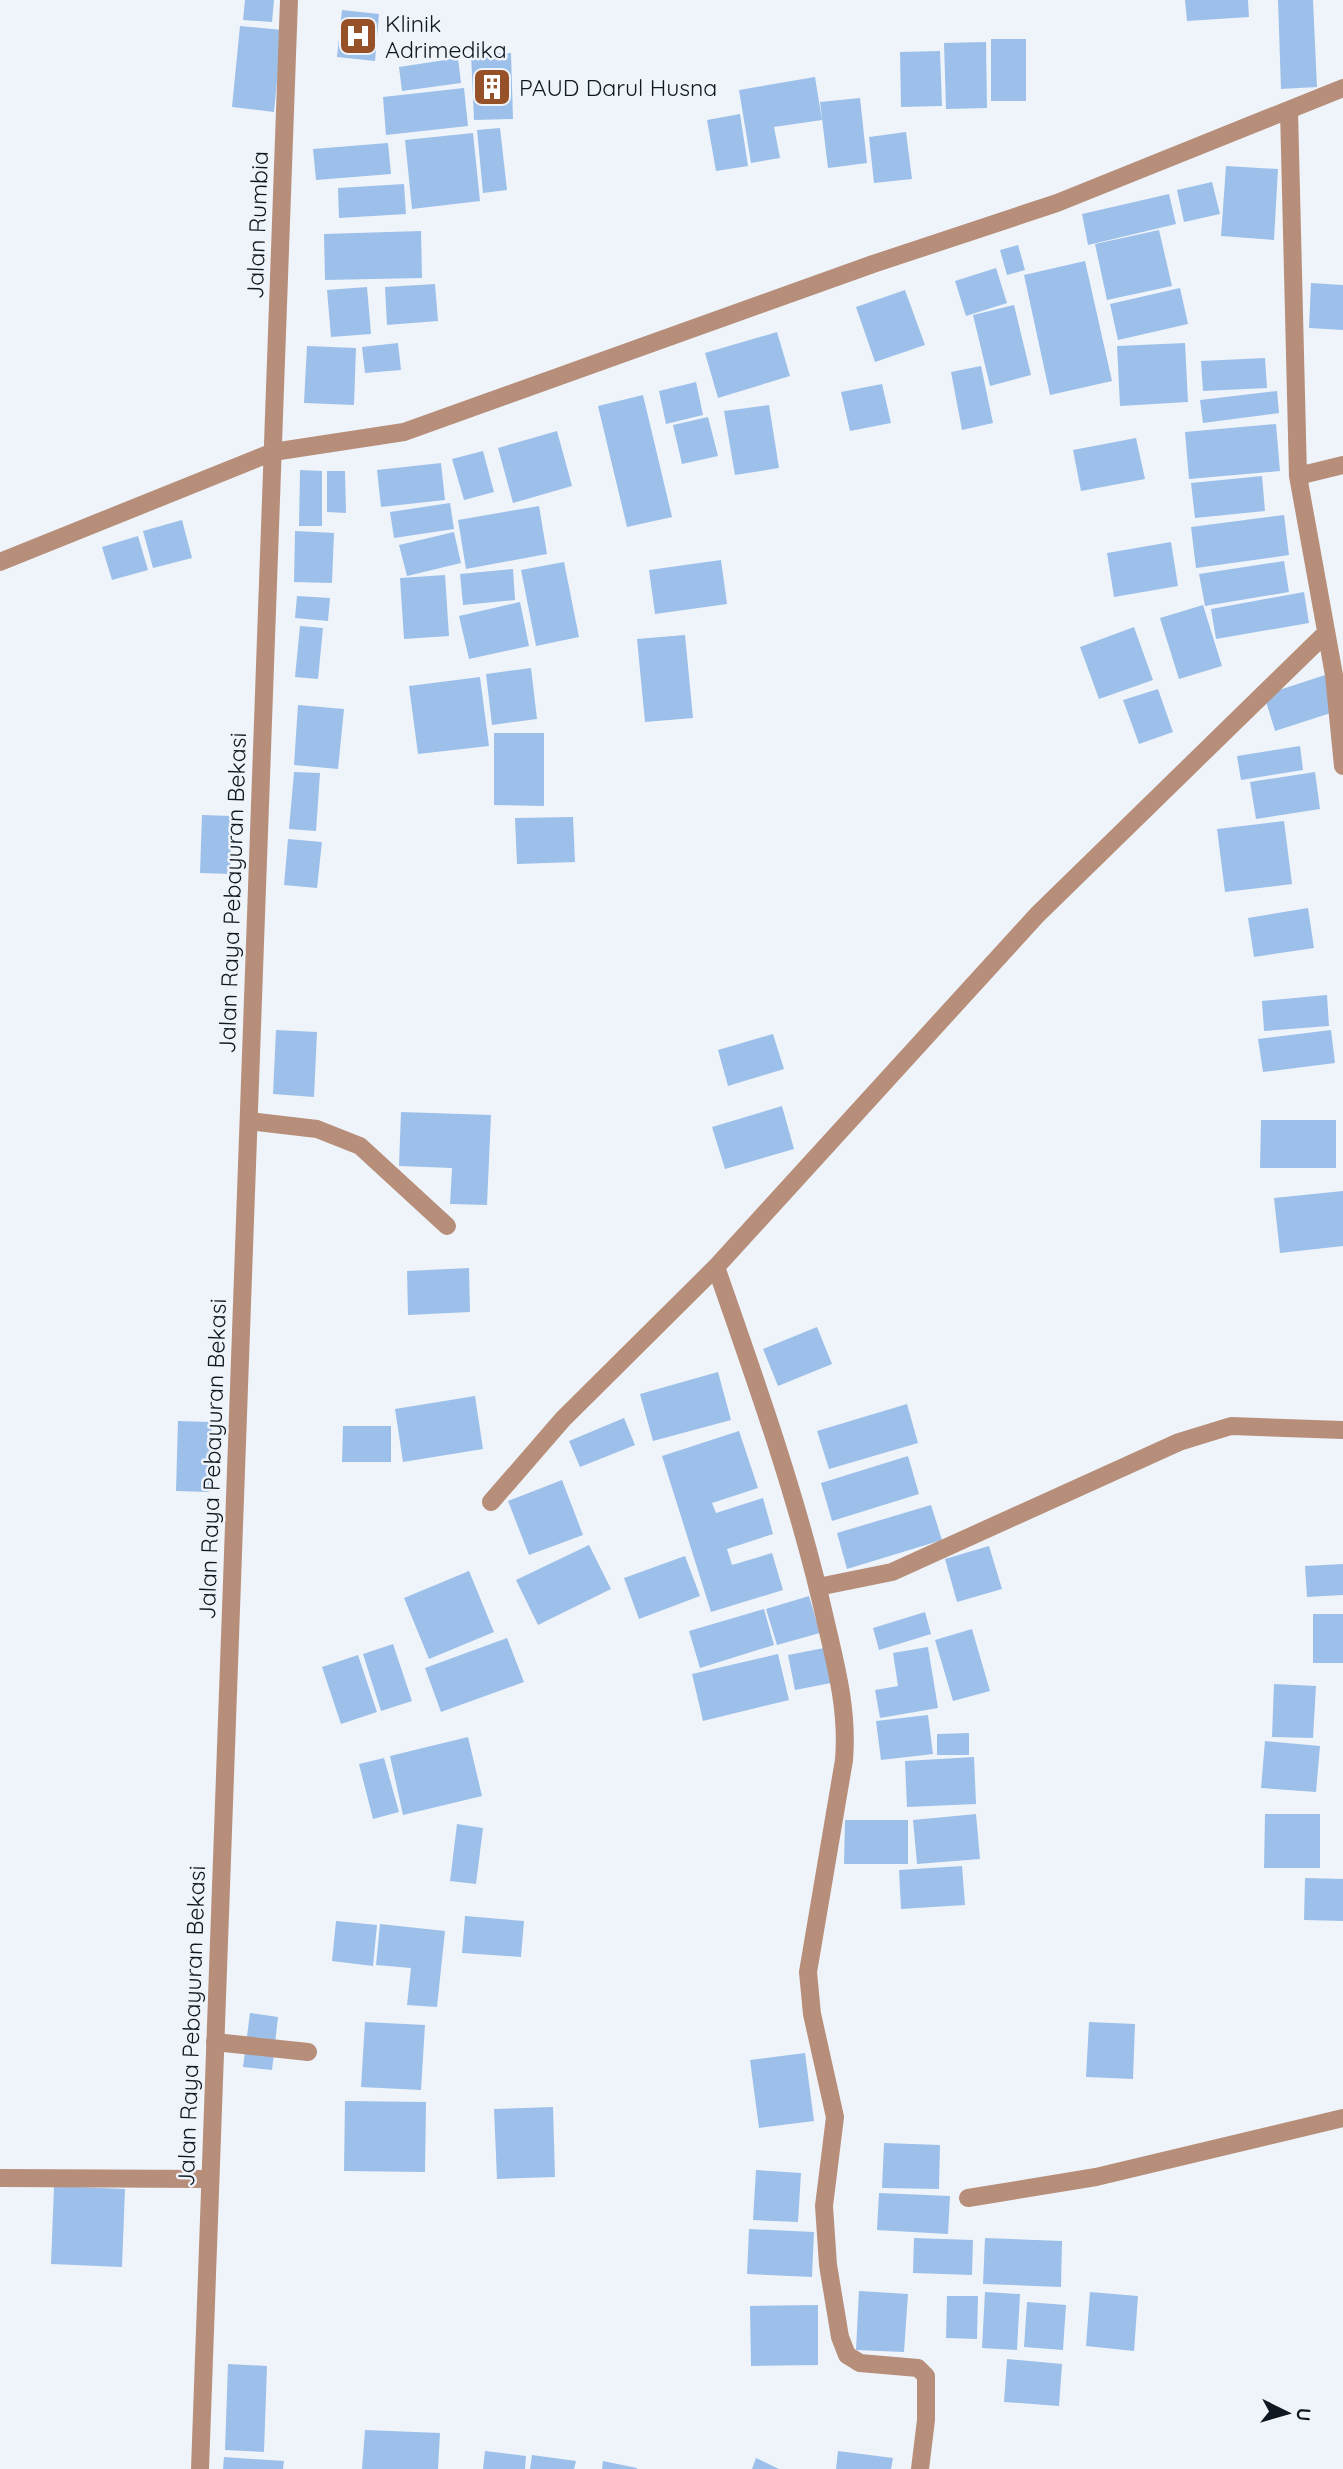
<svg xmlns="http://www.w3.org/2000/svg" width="1343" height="2469" font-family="Quicksand,sans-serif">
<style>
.building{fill:#9dc0ea}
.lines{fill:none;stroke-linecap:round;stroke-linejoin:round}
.service{stroke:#b78e79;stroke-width:18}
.minor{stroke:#b78e79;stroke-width:18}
.labels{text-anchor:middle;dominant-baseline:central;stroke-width:5;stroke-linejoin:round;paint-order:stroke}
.poi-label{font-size:23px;fill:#0f1720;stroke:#eff4fa;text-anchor:start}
.street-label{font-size:23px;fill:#0f1720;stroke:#eff4fa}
</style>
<rect width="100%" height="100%" fill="#eff4fa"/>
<path class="building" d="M245,0H274L272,22L243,20Z
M1185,0H1248L1249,17L1187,21Z
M1278,0H1313L1317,87L1281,89Z
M342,10L379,14L375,61L337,57Z
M240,26L282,30L274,112L232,107Z
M991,39H1026V101H991Z
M986,42L987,108L946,109L944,43Z
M940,51L942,106L901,107L900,52Z
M511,53L513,119L474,120L471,54Z
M458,58L461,83L402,91L399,67Z
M815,77L822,120L774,127L780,158L751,163L739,90Z
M464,88L468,126L386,135L383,97Z
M860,98L867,163L828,168L820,102Z
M740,114L748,166L716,171L707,120Z
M500,128L507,190L483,193L477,130Z
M906,132L912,179L874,183L869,137Z
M473,133L480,201L412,209L405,140Z
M388,143L391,174L316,180L313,149Z
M1226,166L1278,169L1274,240L1221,236Z
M1212,182L1220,214L1184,222L1177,190Z
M404,184L406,214L339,218L338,188Z
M1169,194L1176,224L1088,245L1082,214Z
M1159,230L1172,286L1107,300L1095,244Z
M421,231L422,278L325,280L324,234Z
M1018,245L1025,270L1007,275L1000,250Z
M1085,261L1112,381L1050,395L1024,275Z
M996,268L1007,303L966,316L955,281Z
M1311,283L1343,285V330L1309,328Z
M435,284L438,321L387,325L385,287Z
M367,287L371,334L331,337L327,290Z
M1180,288L1188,324L1118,340L1110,304Z
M905,290L925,345L875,362L856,307Z
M1014,305L1031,375L990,386L973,315Z
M777,332L790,376L718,398L705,353Z
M398,343L401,370L365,373L362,347Z
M1185,343L1188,402L1120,406L1117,346Z
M307,346L356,348L354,405L304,403Z
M1265,358L1267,388L1203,391L1201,361Z
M981,366L993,423L962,430L951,372Z
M696,382L703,415L666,424L659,391Z
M882,384L891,423L850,431L841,392Z
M1277,391L1279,413L1203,423L1200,400Z
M643,395L672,517L627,527L598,406Z
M769,405L779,468L735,475L724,411Z
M708,417L718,456L682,464L673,425Z
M1276,424L1280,471L1189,479L1185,432Z
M557,431L572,486L513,503L498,448Z
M1136,438L1145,479L1081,491L1073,450Z
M483,451L494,492L464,500L452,459Z
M441,463L445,500L381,507L377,470Z
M300,470L322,471V526H299Z
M327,471H345L346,513L327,512Z
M1262,476L1265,511L1195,518L1191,483Z
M450,503L454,529L394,538L390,512Z
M539,506L547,554L466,569L458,520Z
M1284,515L1289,555L1196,568L1191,527Z
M182,520L192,558L153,568L143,531Z
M295,531L334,533L332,583L294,582Z
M454,532L461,563L407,576L399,545Z
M138,536L148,570L112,580L102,547Z
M1171,542L1178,586L1114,597L1107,553Z
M721,560L727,604L655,614L649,570Z
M1284,561L1289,592L1205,606L1199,574Z
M564,562L579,637L536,646L521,570Z
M513,569L515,600L463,605L460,574Z
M445,575L449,636L404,639L400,578Z
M1304,592L1309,623L1216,639L1211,609Z
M297,596L330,598L328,621L295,618Z
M520,602L529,646L469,659L459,616Z
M1203,605L1222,666L1179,679L1160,618Z
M300,626L323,628L318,679L295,677Z
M1134,627L1153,680L1099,699L1080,647Z
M685,635L693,718L645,722L637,639Z
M531,668L537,719L492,725L486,674Z
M1325,675L1337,711L1275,731L1264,695Z
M480,677L489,746L418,754L409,686Z
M1158,689L1173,732L1139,744L1123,700Z
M298,705L344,709L338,769L294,765Z
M494,733H544V806L494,805Z
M1300,746L1303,770L1241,780L1237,756Z
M294,772L320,773L316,831L289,829Z
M1315,772L1320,809L1256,819L1250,782Z
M202,815L232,816L230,874L200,873Z
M573,817L575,862L517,864L515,818Z
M1284,821L1292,884L1225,892L1217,829Z
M288,839L322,842L317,888L284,885Z
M1308,908L1314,948L1254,957L1248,918Z
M1327,995L1329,1026L1264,1031L1262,1001Z
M276,1030L317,1032L314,1097L273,1094Z
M1331,1030L1335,1063L1263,1072L1258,1039Z
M773,1034L784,1069L728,1086L718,1050Z
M782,1106L794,1149L725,1169L712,1127Z
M401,1112L491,1115L487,1205L450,1204L452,1168L399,1166Z
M1261,1120H1336V1168H1260Z
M1343,1191V1246L1280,1253L1274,1198Z
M469,1268L470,1312L408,1315L407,1271Z
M817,1327L832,1364L778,1386L763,1349Z
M718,1372L731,1420L653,1441L640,1394Z
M475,1396L483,1449L403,1462L395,1409Z
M907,1404L918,1443L829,1469L817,1431Z
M624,1418L635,1445L580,1467L569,1441Z
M178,1421L212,1422L209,1492L176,1491Z
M343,1426H391V1462H342Z
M739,1431L758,1488L712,1503L716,1513L763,1498L773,1534L727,1549L732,1565L772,1553L783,1590L711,1612L662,1456Z
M908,1456L919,1494L832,1521L821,1483Z
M562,1480L583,1535L529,1555L508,1501Z
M931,1505L942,1540L847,1569L837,1533Z
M589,1545L611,1589L538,1625L516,1580Z
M989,1546L1002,1589L957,1602L945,1559Z
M685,1556L700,1596L639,1619L624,1578Z
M1343,1564V1595L1307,1597L1305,1566Z
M469,1571L494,1632L429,1659L404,1598Z
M809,1596L820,1633L777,1645L766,1609Z
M764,1609L774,1645L700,1668L689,1631Z
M925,1612L931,1634L879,1650L873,1628Z
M1313,1614H1343V1663H1313Z
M972,1629L990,1691L953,1701L935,1640Z
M507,1638L524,1682L441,1712L425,1668Z
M393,1644L412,1701L381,1711L363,1654Z
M928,1647L938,1708L880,1718L875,1690L898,1686L893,1653Z
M824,1648L831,1683L795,1690L788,1655Z
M778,1654L789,1700L703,1721L692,1674Z
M358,1655L377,1712L341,1724L322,1667Z
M1274,1684L1316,1686L1313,1738L1272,1737Z
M928,1715L933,1754L881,1760L876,1721Z
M969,1733V1755H937V1734Z
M468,1737L482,1796L403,1815L390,1756Z
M1265,1741L1320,1746L1316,1792L1261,1788Z
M974,1757L976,1804L907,1807L905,1761Z
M384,1758L399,1812L373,1819L359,1764Z
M976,1814L980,1859L917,1864L913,1820Z
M1265,1814H1320V1868H1264Z
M845,1820H908V1864H844Z
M457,1824L483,1828L476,1884L450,1881Z
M962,1866L965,1905L901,1909L899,1870Z
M1305,1878L1343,1879V1921L1304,1920Z
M465,1916L524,1921L521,1957L462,1953Z
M336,1921L377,1925L373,1966L332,1961Z
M380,1924L445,1931L437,2007L407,2005L411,1968L376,1965Z
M250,2013L278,2017L272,2070L243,2067Z
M365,2022L425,2025L421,2090L361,2087Z
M1089,2022L1135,2024L1133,2079L1086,2077Z
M805,2053L814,2121L759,2128L750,2060Z
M345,2101L426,2102L425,2172L344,2171Z
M553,2107L555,2177L497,2179L494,2109Z
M884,2143L940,2145L939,2189L882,2188Z
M756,2170L801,2173L798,2222L753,2220Z
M54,2186L125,2189L122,2267L51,2264Z
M879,2193L950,2196L948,2234L877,2230Z
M749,2229L814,2232L812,2277L747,2274Z
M914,2238L973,2240L972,2275L913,2273Z
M985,2238L1062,2241L1061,2287L983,2284Z
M859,2291L908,2294L904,2352L856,2350Z
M985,2292L1020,2294L1017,2350L982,2348Z
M1090,2292L1138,2296L1134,2351L1086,2346Z
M947,2296H978L977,2339L946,2338Z
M1027,2302L1066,2305L1063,2350L1024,2347Z
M818,2305V2365L751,2366L750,2306Z
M1007,2359L1062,2364L1059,2406L1004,2402Z
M228,2364L267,2366L264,2452L225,2450Z
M365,2430L440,2433L438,2469H362Z
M485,2451L526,2456L525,2469H483Z
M838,2451L893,2458L891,2469H836Z
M532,2455L576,2461L574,2469H530Z
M224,2457L284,2461L283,2469H223Z
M756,2458L779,2469H752Z
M603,2461L637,2468V2469H602Z"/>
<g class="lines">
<path class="service" d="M249,1121L317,1129L360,1146L447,1226
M215,2042L308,2052
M0,2178L210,2179"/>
<path class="minor" d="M1289,110L1298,476L1334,675L1343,766
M1298,476L1343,465
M0,562L273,452L404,432L873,264L1057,203L1343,88
M716,1267C757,1384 799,1502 826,1623C837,1670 848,1712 844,1760L808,1972L812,2014L835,2117L824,2206L828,2265L840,2337L847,2355L860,2363L918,2368L926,2376V2420L920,2469
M491,1502L563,1419L716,1267L1037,915L1326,633
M818,1587L892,1572L1179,1442L1231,1426L1343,1430
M968,2198L1096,2177L1343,2118
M200,2469L289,0"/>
</g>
<defs>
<symbol id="hospital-square" viewBox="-11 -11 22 22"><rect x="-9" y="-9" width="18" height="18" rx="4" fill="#975129" stroke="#eff4fa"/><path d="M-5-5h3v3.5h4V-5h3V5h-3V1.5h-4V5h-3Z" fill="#fff"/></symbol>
<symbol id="building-square" viewBox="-11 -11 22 22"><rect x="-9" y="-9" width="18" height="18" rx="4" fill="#975129" stroke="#eff4fa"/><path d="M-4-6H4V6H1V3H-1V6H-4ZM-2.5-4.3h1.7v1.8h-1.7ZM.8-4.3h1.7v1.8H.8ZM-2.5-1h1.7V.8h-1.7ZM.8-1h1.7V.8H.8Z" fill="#fff"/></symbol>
</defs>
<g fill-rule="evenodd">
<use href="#hospital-square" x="336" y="14" width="44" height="44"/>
<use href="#building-square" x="470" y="65" width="44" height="44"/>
</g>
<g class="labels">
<g class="poi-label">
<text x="385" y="23">Klinik<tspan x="385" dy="26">Adrimedika</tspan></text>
<text x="519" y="87">PAUD Darul Husna</text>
</g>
<g class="street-label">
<text transform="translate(257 225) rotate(-88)">Jalan Rumbia</text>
<text transform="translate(232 893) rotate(-88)">Jalan Raya Pebayuran Bekasi</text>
<text transform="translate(212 1459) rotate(-88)">Jalan Raya Pebayuran Bekasi</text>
<text transform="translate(191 2026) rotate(-88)">Jalan Raya Pebayuran Bekasi</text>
</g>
</g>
<g transform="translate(1287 2413) rotate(95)" stroke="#eff4fa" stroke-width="5" paint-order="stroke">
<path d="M0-5L12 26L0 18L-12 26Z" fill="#0f1720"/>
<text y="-10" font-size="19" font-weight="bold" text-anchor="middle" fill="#0f1720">U</text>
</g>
</svg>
